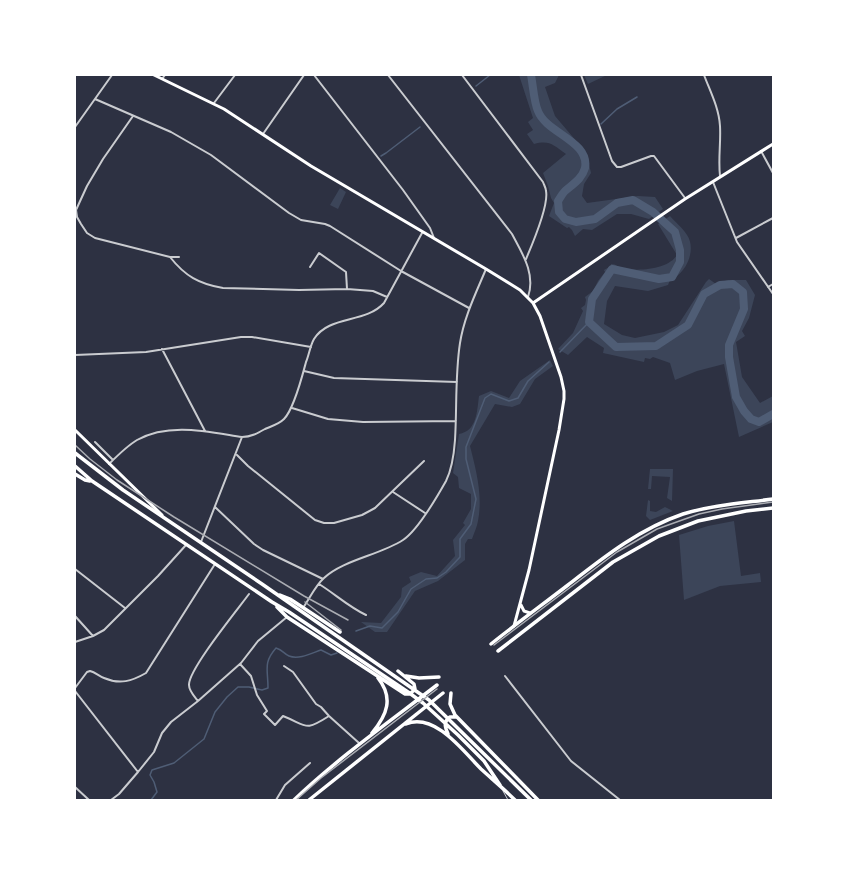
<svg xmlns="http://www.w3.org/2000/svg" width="848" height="875" font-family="'Times New Roman',serif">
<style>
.green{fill:#3c4559}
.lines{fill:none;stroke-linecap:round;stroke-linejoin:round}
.stream{stroke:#4f5d75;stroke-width:1.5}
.river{stroke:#4f5d75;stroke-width:8}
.service{stroke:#caccd0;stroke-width:1}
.minor{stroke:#caccd0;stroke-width:2}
.secondary{stroke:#fff;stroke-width:3}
.primary{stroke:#fff;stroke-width:3.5}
.rail{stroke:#abadb3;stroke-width:1.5}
</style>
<rect width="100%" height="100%" fill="#2d3142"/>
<path class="green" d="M519,75H559L555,83L545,87L555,116L583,149L588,160L591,173L584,184L582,196L587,203L638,196L655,197L663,209L649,219L631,214H617L592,230L583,229L575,236L572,230L569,227L567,228L549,216L554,203L551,198L548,186L543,173L566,154C553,145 550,140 534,144L527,134L533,130L528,122L533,118Z
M584,75H607L588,84Z
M340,188L346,192L338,209L330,205Z
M670,216C675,222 683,228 687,235C697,250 686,274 670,280L668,285L648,291L615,286L607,301L604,324L622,335L635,338L664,332L678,325L706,282L709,279L716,284L728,280H746L755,295L749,318L742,331L745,336L736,342L742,377L760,403L773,396V422L739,437L724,364L697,371L675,380L670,363L653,357L650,359L645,358L644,362L603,353L604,348L587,337L568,355L558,349L573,333L583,311L581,308L585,305L586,300L585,297L593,291L598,281L605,272L604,270L611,266V264C616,264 618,267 623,268C638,272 669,269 677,255L658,224Z
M550,360L553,366L535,379L520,404L512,407L495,404L470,446C476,470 483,495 478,521C477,527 474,533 472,539H468L465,544V560L438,581L415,591L387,632H375L361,622L381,623L401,597L402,588L411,582L409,577L421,572L437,576L455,556L453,540L465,525L463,523L471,509V494L459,488L458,477L453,473L459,434C477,431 477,411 479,396L491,391L509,398L520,381Z
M650,469H673L672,501L667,498L670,477L652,476L651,489H648Z
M648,500L650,501V511L656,512L665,507L673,511L650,520L646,516Z
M734,521L741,576L760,573L761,582L720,586L684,600L679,535L708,526Z"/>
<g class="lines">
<path class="stream" d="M476,86L490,75
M601,124L617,109L637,97
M381,156L386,153L420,127
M560,352L589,322
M356,631L370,626L382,628L398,612L411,589L426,579L437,578L446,572L460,557V539L471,524L476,499L466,459V447L485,398L491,394L509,401L518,398L528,381L549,362
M151,800L157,792L154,782L150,775L152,770L174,763L204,739L215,712L227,697L238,687H249L262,690L268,688C268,669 263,663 276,648C283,650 284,654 289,656C299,660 312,653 321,650L331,655L337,653"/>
<path class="river" d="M531,75C533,85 534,103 538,111C546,133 590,141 585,168C582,179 573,184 565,191C562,194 560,198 558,201L559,212L565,219L576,222L595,219L617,203L633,200L653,212L675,232L680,250V262L672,277L659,279L612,269L592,299L589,322L616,347L656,346L688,325L704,294L720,285L733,284L743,292L744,309L729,345V357L736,397L744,411L751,419L759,422L773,414"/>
<path class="service" d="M503,791L508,800"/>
<path class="minor" d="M314,75L403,190L430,228L434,238
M388,75L512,234C522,253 536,274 528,297
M462,75L543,182C544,185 546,188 546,191C549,206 532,245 526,259
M581,75L612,161L617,167H621L651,156H654L685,198
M704,75C710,91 719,108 720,126C721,143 718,159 720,176
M162,79L165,75
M95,99L171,132L211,155L289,213L301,220L325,224L330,226L401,271L469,308
M214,103L235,75
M133,116L103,159L87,186L76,210L77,217L81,224L87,233L95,238L170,257H179
M75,127L112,75
M263,134L304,75
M761,151L773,173
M713,182L737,242L773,294
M736,238L773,218
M170,257C185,276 199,284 223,288L299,290L347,289L373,291L387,297
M310,267L319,253L346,272L347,289
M768,287L773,284
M162,349L205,431
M75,355L146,352L241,337H252L311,347
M304,371L334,378L457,382
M292,408L328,419L363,422L456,421
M95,442L113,460
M237,455L248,466L315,520L324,523H334L362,515L375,508L424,461
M109,464C118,455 127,446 137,440C169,422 209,432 242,437
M393,492L425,513
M215,507L254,544L263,550L323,579
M201,542L242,437C251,437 258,433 265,429C272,426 279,424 284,419C294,409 302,377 306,362C309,355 310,346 314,339C329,315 365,324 384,303L422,233
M75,569L125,608
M319,584C335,594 349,607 366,615
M303,608C310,598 315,586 324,578C343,560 380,555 403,540C418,530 437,497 446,481C452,469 454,454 455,440C457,408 455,375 460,343C464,317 476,293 486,269
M75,616L93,636
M75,642L93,636L104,630L158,576L186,545
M240,664L251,676L257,695L267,711L264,714L275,725L283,716C308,726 304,732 329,716
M284,666L293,672L316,704L321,707L329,716L359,743
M505,676L571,761L620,800
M75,688L87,672L90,671C95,672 99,676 104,678C120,685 132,681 146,673L215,564
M75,691L138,772
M198,701C194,696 189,691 189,685C188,670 238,609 249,594
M75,787L89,800
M111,800L119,794L138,772L154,752L162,733L171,722L198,701L241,663L258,641L287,617
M276,800L285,785L310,763"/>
<path class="secondary" d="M154,75L224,109L311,166L486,269L520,290L533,303L540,316L561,377L564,391V399L559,430L529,570L514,626
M533,303L685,199L773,144
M75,430L162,515
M521,605L524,611L530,613"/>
<path class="primary" d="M75,453L123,490L262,584L429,700L531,800
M75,466L92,481L272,602L289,612L408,692L423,703L458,735L484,761L500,785
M75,474L85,480L90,481
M280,595L290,599L340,632
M277,607L287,617L405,694H410L415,689L414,684L398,671
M491,644C516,624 542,605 568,585C604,557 639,529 683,514C712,505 743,503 773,499
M498,651L613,562L659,536L698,521L746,511L773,508
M406,676L419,678L439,677
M451,693L450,704L455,715L538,800
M406,724C435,712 464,752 481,769C492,779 504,789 515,800
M372,733C387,715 394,698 378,678
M448,734C445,727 443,722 450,717H456
M294,800C338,758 389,722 437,685
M309,800L443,693"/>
<path class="rail" d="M75,445L90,459L117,480L174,517L304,596L348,620
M305,602L341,630
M494,645L617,552L657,529L699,514L722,509L773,502
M296,800L321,778L437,689"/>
</g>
<rect width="848" height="875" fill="none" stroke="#ffffff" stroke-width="152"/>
</svg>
